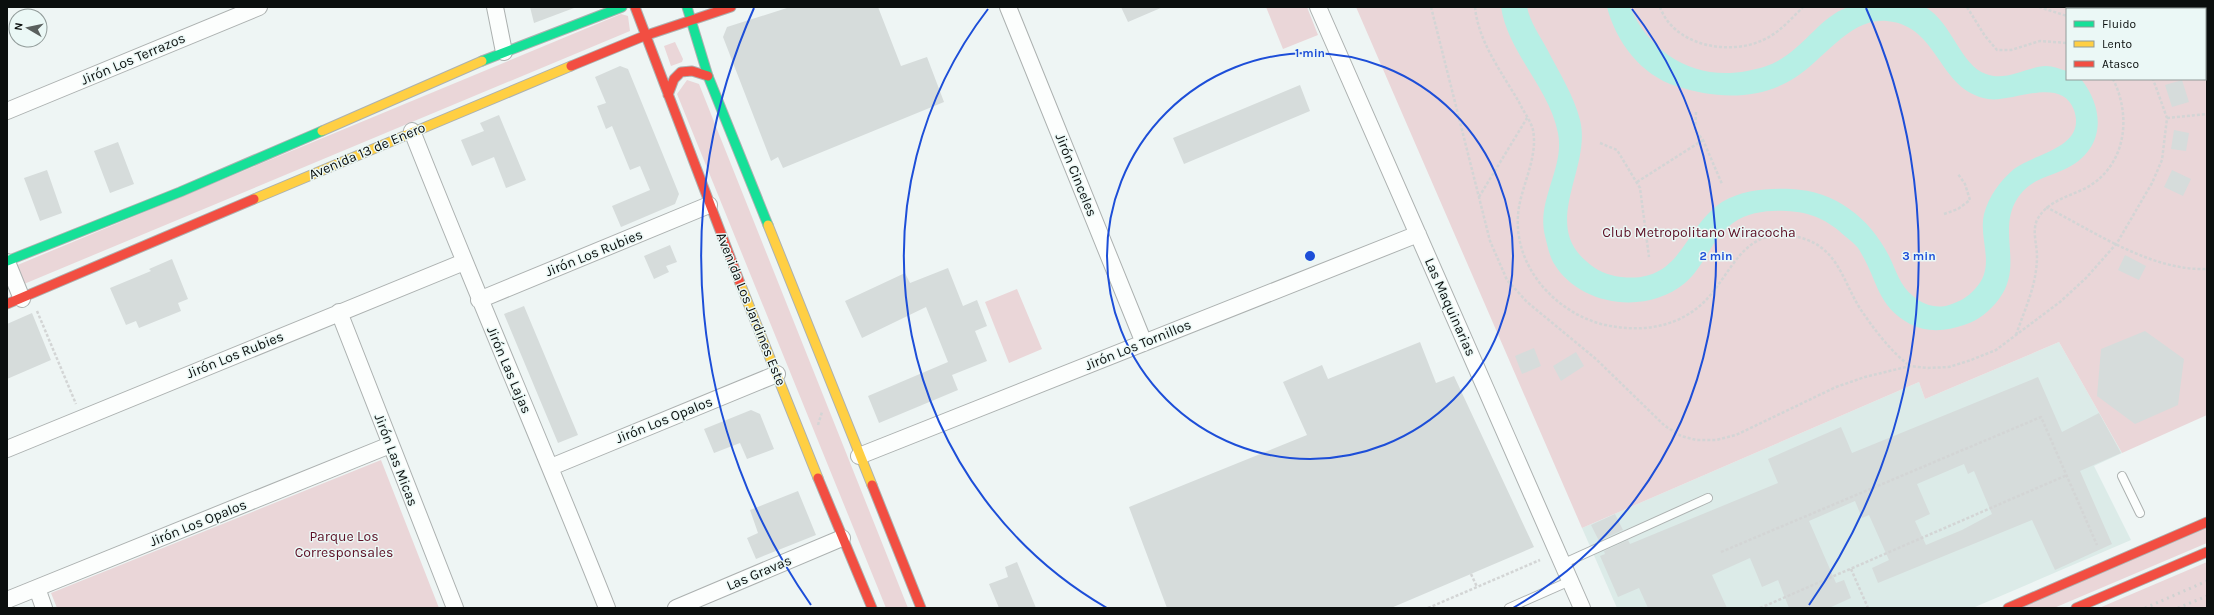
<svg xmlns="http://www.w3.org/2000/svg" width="2214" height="615" font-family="Karla,sans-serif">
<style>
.built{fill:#dcebe8}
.green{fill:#ead6d8;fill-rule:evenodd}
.water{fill:#b7efe5}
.building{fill:#d6dcdb;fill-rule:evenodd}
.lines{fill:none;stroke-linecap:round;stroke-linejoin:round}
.lane-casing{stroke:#acb1b0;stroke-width:10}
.street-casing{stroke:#acb1b0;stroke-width:18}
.fast-casing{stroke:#acb1b0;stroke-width:11}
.slow-casing{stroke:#acb1b0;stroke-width:11}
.jam-casing{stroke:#acb1b0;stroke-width:11}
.path{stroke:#d3d5d5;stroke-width:2.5;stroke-dasharray:3 2;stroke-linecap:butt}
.lane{stroke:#fcfefd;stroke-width:8}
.street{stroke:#fcfefd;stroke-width:16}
.fast{stroke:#16e098;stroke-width:9}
.slow{stroke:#ffcf43;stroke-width:9}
.jam{stroke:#f24e42;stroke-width:9}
.rail{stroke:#cfd2d1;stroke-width:3;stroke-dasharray:2 4;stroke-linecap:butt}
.ring{fill:none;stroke:#1d4ed8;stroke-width:2}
.labels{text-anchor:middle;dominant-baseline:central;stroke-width:3;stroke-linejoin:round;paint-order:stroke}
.street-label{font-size:14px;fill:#0b0f0e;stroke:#ebf8f6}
.park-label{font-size:14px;fill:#5d1025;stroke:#ebf8f6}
.centre{fill:#1d4ed8;stroke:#ebf8f6;stroke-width:2}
.ring-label{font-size:12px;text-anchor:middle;font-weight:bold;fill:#1d4ed8;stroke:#ebf8f6;stroke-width:3;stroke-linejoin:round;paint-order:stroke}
</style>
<rect width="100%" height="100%" fill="#eef5f4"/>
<path class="built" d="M2059,342L2122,453L2094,466L2131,540L1975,607L1617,608L1582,528L1919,382L1925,399Z"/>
<path class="green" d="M1266,7H1307L1318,35L1283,49Z
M1356,7H2207V415L2122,453L2059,342L1925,399L1919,382L1582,528ZM2067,9H2205V79H2067Z
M621,14L628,16L630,31L24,284L15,266Z
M675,42L683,59L682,62L671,66L664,46Z
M687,80L699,84L908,608H886L677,94Z
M1017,289L1042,349L1009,363L985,302Z
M381,460L439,608H57L51,593Z
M2207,527V543L2054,608H2019Z
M2207,562V608H2099Z"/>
<path class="water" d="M1501,7H1527C1530,22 1540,36 1547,49C1559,72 1574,96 1580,120C1592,167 1541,223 1586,261C1597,271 1607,275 1621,277C1682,284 1682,229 1722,202C1742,190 1768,188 1791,189C1835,191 1869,217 1889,256C1896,270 1900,286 1913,296C1923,305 1937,309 1949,305C1959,302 1968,297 1975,289C1997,266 1978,240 1984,214C1989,196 2000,181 2014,169C2035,153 2087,148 2074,110C2061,75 2013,103 1988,99C1937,90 1940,26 1887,21C1851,17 1824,59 1796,77C1759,101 1716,99 1676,86C1641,75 1616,42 1607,7H1630C1651,55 1696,81 1747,71C1761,68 1773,65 1784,57C1805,44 1823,16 1846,8C1857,4 1909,7 1925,7C1952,22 1960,65 1986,74C2006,82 2026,67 2046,66C2053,66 2060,69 2067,71V79H2081C2107,112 2104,152 2063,170C2045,178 2029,180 2017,199C1997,231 2024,266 1999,299C1989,312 1979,320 1964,325C1947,331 1927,333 1910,324C1877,306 1878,281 1861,253C1858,246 1851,241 1846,237C1828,220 1811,212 1786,211C1769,210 1748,212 1733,223C1711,239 1705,266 1685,283C1647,315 1579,307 1553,262C1549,254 1547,244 1545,236C1536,200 1565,168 1558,133C1549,87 1508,53 1501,7Z"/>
<path class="building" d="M530,7H574V8L534,23Z
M790,7H878L901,66L927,57L944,102L783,168L778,157L771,161L723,37L727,27Z
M1121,7H1163L1128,22Z
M620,66L628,69L679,194L675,204L621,227L612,206L650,190L640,166L630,170L612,126L606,129L597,106L606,103L595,77Z
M2182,80L2189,102L2172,107L2165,85Z
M1300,85L1310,111L1184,164L1173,138Z
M499,115L526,180L506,188L494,157L472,166L461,140L484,131L480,123Z
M2174,130L2189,133L2186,151L2171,149Z
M118,142L134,184L110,193L94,151Z
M47,170L62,213L40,221L24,178Z
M2172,170L2191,179L2183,196L2164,187Z
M670,245L677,262L666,266L669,272L654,279L644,256Z
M2125,255L2146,266L2139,280L2118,270Z
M172,259L188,299L178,303L181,311L139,328L136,321L126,325L110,288L151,271L149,269Z
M948,268L963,306L977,300L987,326L975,331L987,361L952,375L958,390L879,423L868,396L948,362L926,307L862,338L845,301L905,273L910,283Z
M524,306L578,435L558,443L504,314Z
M32,313L51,360L7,379V324Z
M2145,331L2184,359L2178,405L2135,424L2097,396L2101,349Z
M1420,342L1436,383L1454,376L1534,547L1391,608H1167L1129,507L1307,435L1283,382L1322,365L1328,379Z
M1534,348L1541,366L1522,374L1515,356Z
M1576,352L1584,366L1561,381L1553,366Z
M2038,377L2062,432L2099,413L2121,453L2080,471L2112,544L2055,570L2032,520L1878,583L1872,568L1889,560L1869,515L1862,518L1855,501L1809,521L1836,583L1844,580L1851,598L1829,608H1789L1778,580L1762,587L1750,558L1712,575L1727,608H1648L1639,588L1618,597L1600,556L1605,554L1604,551L1628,540L1630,544L1778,483L1768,459L1841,427L1852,453ZM1964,464L1968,474L1974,471L1992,514L1962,530L1926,545L1915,521L1930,514L1917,484Z
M751,410L760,414L774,449L747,459L740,443L714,453L704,429Z
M798,491L816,535L756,559L747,538L758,533L750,510Z
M1615,514L1623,530L1599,541L1591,525Z
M1017,562L1036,608H999L989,584L1008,577L1005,567Z"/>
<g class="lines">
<defs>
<path id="lane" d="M2122,476L2140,513
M1562,564L1708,498
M1509,608L1570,581"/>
<path id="street" d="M495,7L504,52
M1008,7L1144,343
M1318,7L1582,608
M7,111L259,7
M412,131C475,291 544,449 607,608
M7,262L22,299
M479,300L709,205
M339,312L455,608
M7,449L464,262
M859,456L1418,234
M551,467L777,374
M37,588L44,608
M7,600L390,445
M676,608L842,538"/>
<path id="fast" d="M687,7L708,76L768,225
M482,61L622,7
M7,261L180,192L322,131"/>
<path id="slow" d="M322,131L482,61
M254,199L571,66
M768,225L872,485
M740,283L818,478"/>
<path id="jam" d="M635,7L740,283
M571,66L644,36L731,7
M668,95L674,79L681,72L692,71L708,76
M7,304L254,199
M818,478L872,608
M872,485L921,608
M2008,608L2207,522
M2076,608L2207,552"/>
</defs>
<use href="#lane" class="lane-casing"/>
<use href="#street" class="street-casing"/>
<use href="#fast" class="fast-casing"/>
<use href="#slow" class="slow-casing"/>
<use href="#jam" class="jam-casing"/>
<path class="path" d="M1431,7L1490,241L1507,280L1527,302L1596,359L1665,426L1681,436L1696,440H1716L1736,435L1836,387L1865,377L1910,366L1927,368L1949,367L1971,360L1996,350L2060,302L2086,278L2117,243L2152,183L2162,160L2167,118L2153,79
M1475,7C1478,41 1502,73 1519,102C1523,111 1531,121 1533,130C1538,156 1523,183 1519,207C1510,261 1551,310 1601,324C1638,333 1676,329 1704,302C1732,274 1742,228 1792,236C1838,243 1841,279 1861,310C1874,329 1891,352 1910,366
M1660,7C1674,46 1729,56 1763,40C1779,33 1791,19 1803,7
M1967,7L1985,36L1997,50H2011L2040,41L2067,43
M2039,7L2067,16
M1696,112L1695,130L1703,140L1722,184
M2167,118L2207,114
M1600,143L1617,150L1640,188L1649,257
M1637,182L1703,140
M1479,197L1527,118
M2046,207C2095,232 2151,271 2207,269
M1944,214L1958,209L1970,200L1965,184L1958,174
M37,311L76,404
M2016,335C2025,308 2037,285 2037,256C2037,245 2032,231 2037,220C2047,201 2068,197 2086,188C2126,166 2132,117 2113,79
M818,425L822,412
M1721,552L2041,417L2097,545
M1851,569L1868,608
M1471,574L1477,587
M1428,608L1540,560
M1760,608L2067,475"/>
<use href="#lane" class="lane"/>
<use href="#street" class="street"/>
<use href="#fast" class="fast"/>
<use href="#slow" class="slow"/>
<use href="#jam" class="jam"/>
<path class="rail" d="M2145,608L2207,581
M2178,608L2207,596"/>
</g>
<g class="ring">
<circle cx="1310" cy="256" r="203"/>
<path d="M1107 608A406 406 0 0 1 988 9M1632 9A406 406 0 0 1 1513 608"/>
<path d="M811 605A609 609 0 0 1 754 8M1866 8A609 609 0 0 1 1809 605"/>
</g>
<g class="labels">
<g class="street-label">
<text transform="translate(133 59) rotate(-23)">Jirón Los Terrazos</text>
<text transform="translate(367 151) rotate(-23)">Avenida 13 de Enero</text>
<text transform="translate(1076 175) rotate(68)">Jirón Cinceles</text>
<text transform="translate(594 253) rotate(-22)">Jirón Los Rubies</text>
<text transform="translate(1450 307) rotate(66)">Las Maquinarias</text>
<text transform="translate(751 309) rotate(68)">Avenida Los Jardines Este</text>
<text transform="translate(1138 345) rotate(-22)">Jirón Los Tornillos</text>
<text transform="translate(235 355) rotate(-22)">Jirón Los Rubies</text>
<text transform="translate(509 370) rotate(67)">Jirón Las Lajas</text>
<text transform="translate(664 420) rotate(-22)">Jirón Los Opalos</text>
<text transform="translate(396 460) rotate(69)">Jirón Las Micas</text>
<text transform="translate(198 523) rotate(-22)">Jirón Los Opalos</text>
<text transform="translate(759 573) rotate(-23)">Las Gravas</text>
</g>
<g class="park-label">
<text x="1699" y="232">Club Metropolitano Wiracocha</text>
<text x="344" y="536">Parque Los<tspan x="344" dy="16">Corresponsales</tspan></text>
</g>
</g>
<circle cx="1310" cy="256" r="6" class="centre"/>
<g class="ring-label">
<text x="1310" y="57">1 min</text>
<text x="1716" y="260">2 min</text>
<text x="1919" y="260">3 min</text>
</g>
<rect width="2214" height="615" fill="none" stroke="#0b0f0e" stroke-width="16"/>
<rect x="2066" y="8" width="140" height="72" fill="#ebf8f6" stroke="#919b99"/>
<rect x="2074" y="21" width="20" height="6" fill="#16e098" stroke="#919b99"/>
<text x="2102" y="28" font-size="12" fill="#0b0f0e">Fluido</text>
<rect x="2074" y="41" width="20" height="6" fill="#ffcf43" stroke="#919b99"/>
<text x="2102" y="48" font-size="12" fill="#0b0f0e">Lento</text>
<rect x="2074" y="61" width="20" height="6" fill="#f24e42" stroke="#919b99"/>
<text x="2102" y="68" font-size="12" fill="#0b0f0e">Atasco</text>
<g transform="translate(28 28) rotate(279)"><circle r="19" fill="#ebf8f6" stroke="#919b99"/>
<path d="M0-3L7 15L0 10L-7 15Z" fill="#5a605e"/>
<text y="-6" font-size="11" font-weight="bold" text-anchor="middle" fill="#0b0f0e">N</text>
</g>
</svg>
